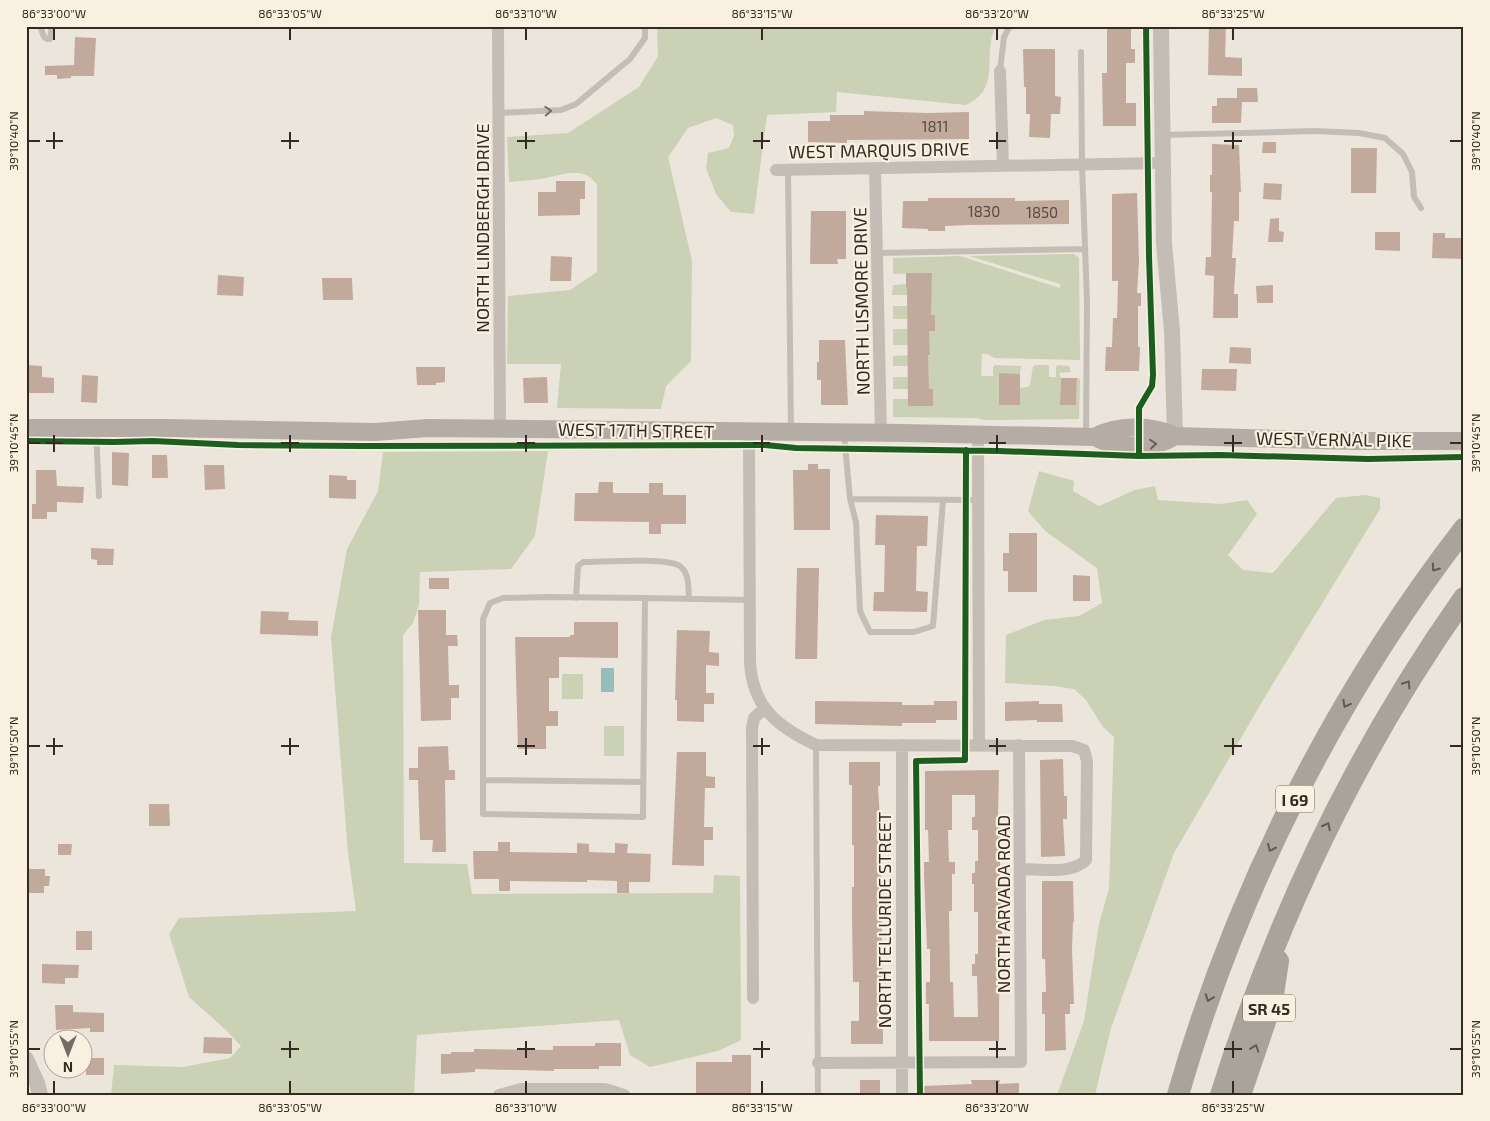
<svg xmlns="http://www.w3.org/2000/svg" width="1490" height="1121" font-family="'Exo 2',sans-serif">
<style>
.green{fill:#cbd1b4}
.water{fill:#97bcbd}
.building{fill:#c1aa9c;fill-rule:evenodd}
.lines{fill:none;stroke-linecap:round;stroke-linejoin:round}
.service{stroke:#c4bdb5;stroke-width:6}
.minor{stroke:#c4bdb5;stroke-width:12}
.tertiary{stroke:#c4bdb5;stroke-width:16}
.secondary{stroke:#b5ada5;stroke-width:18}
.motorway{stroke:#aaa39b;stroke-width:22}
.cycleway-casing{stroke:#faf0e1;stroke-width:9}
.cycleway{stroke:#1b5e20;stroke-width:6}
.oneway{stroke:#756c65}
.oneway2{stroke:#685e58}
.oneway3{stroke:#635a54}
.ticks{fill:none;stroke:#342a24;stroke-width:2}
.labels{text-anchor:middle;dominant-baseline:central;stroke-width:4.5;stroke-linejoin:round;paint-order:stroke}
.number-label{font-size:15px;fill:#574a42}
.shield{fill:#faf0e1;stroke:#6f655d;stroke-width:1}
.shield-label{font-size:16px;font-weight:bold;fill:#342a24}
.street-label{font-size:18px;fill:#342a24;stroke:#faf0e1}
.neatline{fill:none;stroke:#342a24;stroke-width:2}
.ticks-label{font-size:12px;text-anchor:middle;fill:#342a24}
</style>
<rect width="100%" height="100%" fill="#ece5db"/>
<path class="green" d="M657,26H996C981,55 1003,88 966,105L837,92L836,112L767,115L754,214L731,212L716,194L706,168L708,153L729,148L734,136L733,125L716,118L688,128L668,157L692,261L691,361L666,386L661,409L557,408L561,364H507L508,296L570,290L597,272V185C583,164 561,176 541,179C531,180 520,181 509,182L507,137L568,133L639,87L658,56Z
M1074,254L1079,258L1080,360L994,358L988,354H982L981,376H993V367L995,365L1021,366L1020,374H999V405H1020V388L1027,387L1030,385L1033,366L1036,365H1048L1049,367V377H1056V367L1058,365L1069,366L1071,372L1059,373L1061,378L1060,405H1076L1077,378L1080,379L1079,419L984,420L976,418L893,417V399H908V406L933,405L932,389H893V377H908L928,366H893V356L930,354L929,340L908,345H893V329H907L935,315L908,314V319H893V306H908V295H892L893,285L906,284V287L932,286L931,273L893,274V258L960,256L1060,288V284L969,256Z
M548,451L535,536L511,569L420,572L419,605L413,623L403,635L404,863L467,864L472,894L713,893L714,875L740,876L741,1040L718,1051L650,1067L630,1055L619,1020L417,1035L414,1095H111L114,1065L183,1067L230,1058L241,1046L226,1030L189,997L169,934L179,918L356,911L348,853L331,637L347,549L378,491L383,452Z
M1039,471L1074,481L1073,491L1099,506L1135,490L1155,486L1158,500L1221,504L1247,500L1257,514L1228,555L1243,570L1273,573L1336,498L1366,495L1380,498V509L1266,695L1174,853L1111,1028L1095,1095H1057L1084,1021L1099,924L1109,888L1114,737L1103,727L1086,700L1074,689L1054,686L1005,683L1006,635L1044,620L1079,616L1102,603L1097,568L1045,531L1028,511Z
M562,674H583V699H562Z
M604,726H624V756H604Z"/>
<path class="water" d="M601,668H614V692H601Z"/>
<path class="building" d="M1107,26H1131V49H1135V63H1126V103H1136V126H1103L1102,73H1107Z
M1209,26H1226L1225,57L1242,58V76L1208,75Z
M75,37L96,38L94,76H71V78L57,79V75H45V66L74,65Z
M1023,49H1055V96L1061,97L1060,114H1051L1050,138L1029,137L1030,114H1026V87H1024Z
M1237,88H1257L1258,102H1242L1241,123H1212V106H1217V98H1237Z
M864,111L928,113L969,112V139L847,140V143L808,142V121H830V115H864Z
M1263,142H1276V153H1262Z
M1212,144L1239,145L1241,192H1239V221H1234L1232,258H1236L1234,294H1238V318H1213L1214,276L1205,275L1206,257H1211L1212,192H1210V175H1212Z
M1351,148H1377L1376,193H1351Z
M556,181H585V199H580V215L538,216V192H556Z
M1264,183L1282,184L1281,200L1263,199Z
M1137,193L1139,261L1137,293H1141V306H1138V347H1140L1139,371H1105L1106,347H1112L1113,318H1117L1118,281H1112V194Z
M928,198H1015V201L1069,200V224L969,225L945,226V231H928V229L902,228L903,201H928Z
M811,211H846V259H837L838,264H810Z
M1279,218V231L1284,232L1283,242H1268L1270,219Z
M1375,232H1400V251L1375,250Z
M1433,233H1445V238H1464V259L1432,258Z
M551,256L572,257L571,281H550Z
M906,273H932L931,315H935V331H929L930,355H928L929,389H933V406H908L907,287H906Z
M218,275L244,277L243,296L217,295Z
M322,278H352L353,300H323Z
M1273,285V303H1257L1256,286Z
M819,340H845L848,405H821V380H817V362H819Z
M1230,347L1251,348V364L1229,363Z
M26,365L42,366V377L54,378V393H26Z
M416,367H445V382L436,383V385H417Z
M1202,369H1237L1236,391L1201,390Z
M999,373L1020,374V405H999Z
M82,375L98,376L97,403L81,402Z
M547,377L548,403H524L523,378Z
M1061,378H1077L1076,405H1060Z
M112,452L129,453L128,486L112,485Z
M152,455H167L168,478H152Z
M808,464H818V469H830V530H794L793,470H808Z
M204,465H224L225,489L205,490Z
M36,470H56L57,486L84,487L83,503L57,502V512H47V519H32V504H36Z
M329,475L347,476V480H356V499L329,498Z
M599,482H613V493H649V483H663V495H686V524H661V534H649V522L574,521L575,493H598Z
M876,515L928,516L927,546H917L916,591L928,592L927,612L873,611L874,592H884L885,545H875Z
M1009,533H1037V592H1008V571H1003V553H1009Z
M91,548L114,549L113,565H97V560L91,559Z
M797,568H819L817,659H795Z
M1073,575L1090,576V601H1073Z
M429,578H449V589H429Z
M418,610H446V635H457L458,646H448L449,685H459V698H451V720L421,721Z
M261,611L289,612L288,620L318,621V636L260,634Z
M574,622H618V658L559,657V678H549V711H558V726H546V749H518L515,637H570V635H574Z
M677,630L710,631L709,652L719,653V666L706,665V693H714V704H704V722L677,721V700H675Z
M815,701L902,702V705H934V701H957V720H936V723H902V726L815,724Z
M1039,701V704H1062L1063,722H1037V720L1005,721V702Z
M448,746L449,770H455V780H445L446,852H432L433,840H420L418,780H409V768H418V747Z
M677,752H706V776L715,777V788H705L704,827H713V840H704V866L672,865Z
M1063,759L1064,796H1067V819H1063L1065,856L1041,857L1040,760Z
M849,762H880V786H878L881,838L883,1044H851V1021H859V982H853L852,915V887H854V845H852V785H849Z
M999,770L998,817H1000V872H1002V976H1000L999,1005V1041H929V1004H926V982H930V949H927L924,876V862H929L928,830H925V771ZM952,795H975V817H972V830H978V861H975V873H972V884H974V912H978V954H975V964H972V976H977L978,1017H954L953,982H950L949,911H952V874H955V862H949L948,830H952Z
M149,804H169L170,826H149Z
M498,842H510V852L577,853V843L589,844V852L615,853V843L628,844L627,853L651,854L650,882H629V893H617V881L587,880V882L510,881V891H499V879H474L473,851H498Z
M58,844H72L71,855H58Z
M26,869H45V876H50L49,886H44V893H26Z
M1042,881H1073L1074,922H1073L1072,949L1074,1004H1070V1014H1065L1066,1050L1045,1051V1014H1042V992H1046L1045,959H1042Z
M76,931H92V950H76Z
M42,964L79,965L78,978H65V984L42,983Z
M55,1005H73V1012L104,1013V1032H90V1028L56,1030Z
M204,1037L232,1038V1054L203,1053Z
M595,1043H621V1066H599V1069H554V1071L475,1069V1072L441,1074V1054H451V1052H474V1049L553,1050V1046H595Z
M732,1055H751V1095H732V1093H696V1062H732Z
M86,1058H104V1075H86Z
M860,1080H880V1095H860Z
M971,1080H1000L999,1084L1019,1083V1095H923V1086L972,1084Z"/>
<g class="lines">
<path class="service" d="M40,26L44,37L47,39H50L52,26
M1081,52L1082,164L1087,302L1086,435
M1000,71L1004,37L1010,26
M499,113L561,110L576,104L630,59L645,38V26
M1163,135L1315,131L1359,133L1385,138L1403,154L1412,172L1414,197L1421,208
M788,169L791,431
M878,253L1085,249
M96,430L99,496
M844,434L850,499L979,500
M850,499L856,522L860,611L870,632H914L933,626L943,500
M547,597L645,598L643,817L483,814V619L490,603L503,598Z
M576,598L578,566L583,562C602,562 666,557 680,566C690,574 688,588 689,599
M645,598L751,600
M816,745L818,1095
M483,780L643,782"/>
<path class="minor" d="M498,26L500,429
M1000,71L1003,166
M875,169L881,433
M776,170L1162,163
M749,432L750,663C753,708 778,727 816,745L1072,746L1084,750L1087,761L1086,860C1071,875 1041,869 1020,869
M978,434L979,745
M902,745V1095
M753,998L752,728L754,718L765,708
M818,1063L1021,1062L1019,745
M499,1095L521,1089H605L624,1095"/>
<path class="tertiary" d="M1161,26L1164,243L1172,331L1175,436
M26,1059L37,1083L40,1095"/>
<path class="secondary" d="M26,428H166L375,432L428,428L904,433L1095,437C1116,424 1154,425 1175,436L1354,441H1464
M1095,437C1114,449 1157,449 1175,436"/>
<path class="motorway" d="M1178,1095C1236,892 1335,696 1464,529
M1221,1095C1277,917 1356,751 1464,598
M1240,1095L1272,1001L1278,961"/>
<defs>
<path id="cycleway" d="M26,441L114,442L153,441L238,445L362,446L765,445L796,448L999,451L1139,456L1220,455L1368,459L1464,457
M1139,456V408L1152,386L1153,375L1149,256L1146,26
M920,1095L916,761L965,760L966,450"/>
</defs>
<use href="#cycleway" class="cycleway-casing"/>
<use href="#cycleway" class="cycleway"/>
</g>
<defs><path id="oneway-chevron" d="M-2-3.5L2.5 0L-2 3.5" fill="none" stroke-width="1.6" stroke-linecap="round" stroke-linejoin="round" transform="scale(1.25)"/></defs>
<use class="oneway" href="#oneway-chevron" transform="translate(548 111) rotate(-3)"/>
<use class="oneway2" href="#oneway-chevron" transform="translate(1153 444) rotate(-5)"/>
<g class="oneway3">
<use href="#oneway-chevron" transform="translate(1435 568) rotate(126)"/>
<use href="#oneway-chevron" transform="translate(1407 684) rotate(-58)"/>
<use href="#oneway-chevron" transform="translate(1346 704) rotate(119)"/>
<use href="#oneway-chevron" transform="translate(1327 826) rotate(-63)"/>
<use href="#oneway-chevron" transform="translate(1271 848) rotate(115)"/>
<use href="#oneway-chevron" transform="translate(1209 998) rotate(110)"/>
<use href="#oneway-chevron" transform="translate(1255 1048) rotate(-71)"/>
</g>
<path class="ticks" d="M54,28V40M290,28V40M526,28V40M762,28V40M997,28V40M1233,28V40M54,132V149M290,132V149M526,132V149M762,132V149M997,132V149M1233,132V149M28,141H40M46,141H63M281,141H299M517,141H535M753,141H770M989,141H1006M1224,141H1242M1450,141H1462M54,435V452M290,435V452M526,435V452M762,435V452M997,435V452M1233,435V452M28,443H40M46,443H63M281,443H299M517,443H535M753,443H770M989,443H1006M1224,443H1242M1450,443H1462M54,738V755M290,738V755M526,738V755M762,738V755M997,738V755M1233,738V755M28,746H40M46,746H63M281,746H299M517,746H535M753,746H770M989,746H1006M1224,746H1242M1450,746H1462M290,1041V1058M526,1041V1058M762,1041V1058M997,1041V1058M1233,1041V1058M28,1049H40M281,1049H299M517,1049H535M753,1049H770M989,1049H1006M1224,1049H1242M1450,1049H1462M54,1081V1094M290,1081V1094M526,1081V1094M762,1081V1094M997,1081V1094M1233,1081V1094"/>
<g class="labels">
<g class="number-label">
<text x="935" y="126">1811</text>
<text x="984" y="211">1830</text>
<text x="1042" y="212">1850</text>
</g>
<g class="shield">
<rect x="1276" y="785.5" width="38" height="27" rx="4"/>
<rect x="1243" y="994.5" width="52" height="27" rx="4"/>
</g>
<g class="shield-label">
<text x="1295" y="799">I 69</text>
<text x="1269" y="1008">SR 45</text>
</g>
<g class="street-label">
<text transform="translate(879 150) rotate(-1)">WEST MARQUIS DRIVE</text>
<text transform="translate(482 228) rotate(-90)">NORTH LINDBERGH DRIVE</text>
<text transform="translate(861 301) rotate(-91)">NORTH LISMORE DRIVE</text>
<text transform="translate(636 430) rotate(1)">WEST 17TH STREET</text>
<text transform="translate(1334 439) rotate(1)">WEST VERNAL PIKE</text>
<text transform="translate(1003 904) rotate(-90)">NORTH ARVADA ROAD</text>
<text transform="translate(884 920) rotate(-90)">NORTH TELLURIDE STREET</text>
</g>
</g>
<rect width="1490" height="1121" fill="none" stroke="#faf0e1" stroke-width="55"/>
<g transform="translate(68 1054) rotate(180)"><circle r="24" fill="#faf0e1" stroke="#aba195"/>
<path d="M0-4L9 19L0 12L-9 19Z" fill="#746b64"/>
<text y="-8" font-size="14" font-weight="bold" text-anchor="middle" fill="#342a24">N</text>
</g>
<rect x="28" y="28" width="1434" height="1066" class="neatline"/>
<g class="ticks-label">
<text x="54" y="18">86°33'00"W</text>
<text x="290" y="18">86°33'05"W</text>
<text x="526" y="18">86°33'10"W</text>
<text x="762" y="18">86°33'15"W</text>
<text x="997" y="18">86°33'20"W</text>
<text x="1233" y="18">86°33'25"W</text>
<text transform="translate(1476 141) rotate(-90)" y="4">39°10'40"N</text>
<text transform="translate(14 141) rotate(-90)" y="4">39°10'40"N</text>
<text transform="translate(1476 443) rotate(-90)" y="4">39°10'45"N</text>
<text transform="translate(14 443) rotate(-90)" y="4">39°10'45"N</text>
<text transform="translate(1476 746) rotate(-90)" y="4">39°10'50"N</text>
<text transform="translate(14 746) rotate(-90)" y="4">39°10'50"N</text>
<text transform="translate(1476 1049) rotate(-90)" y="4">39°10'55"N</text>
<text transform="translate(14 1049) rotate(-90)" y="4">39°10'55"N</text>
<text x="54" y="1112">86°33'00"W</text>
<text x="290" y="1112">86°33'05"W</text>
<text x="526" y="1112">86°33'10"W</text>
<text x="762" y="1112">86°33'15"W</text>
<text x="997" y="1112">86°33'20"W</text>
<text x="1233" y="1112">86°33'25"W</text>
</g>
</svg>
